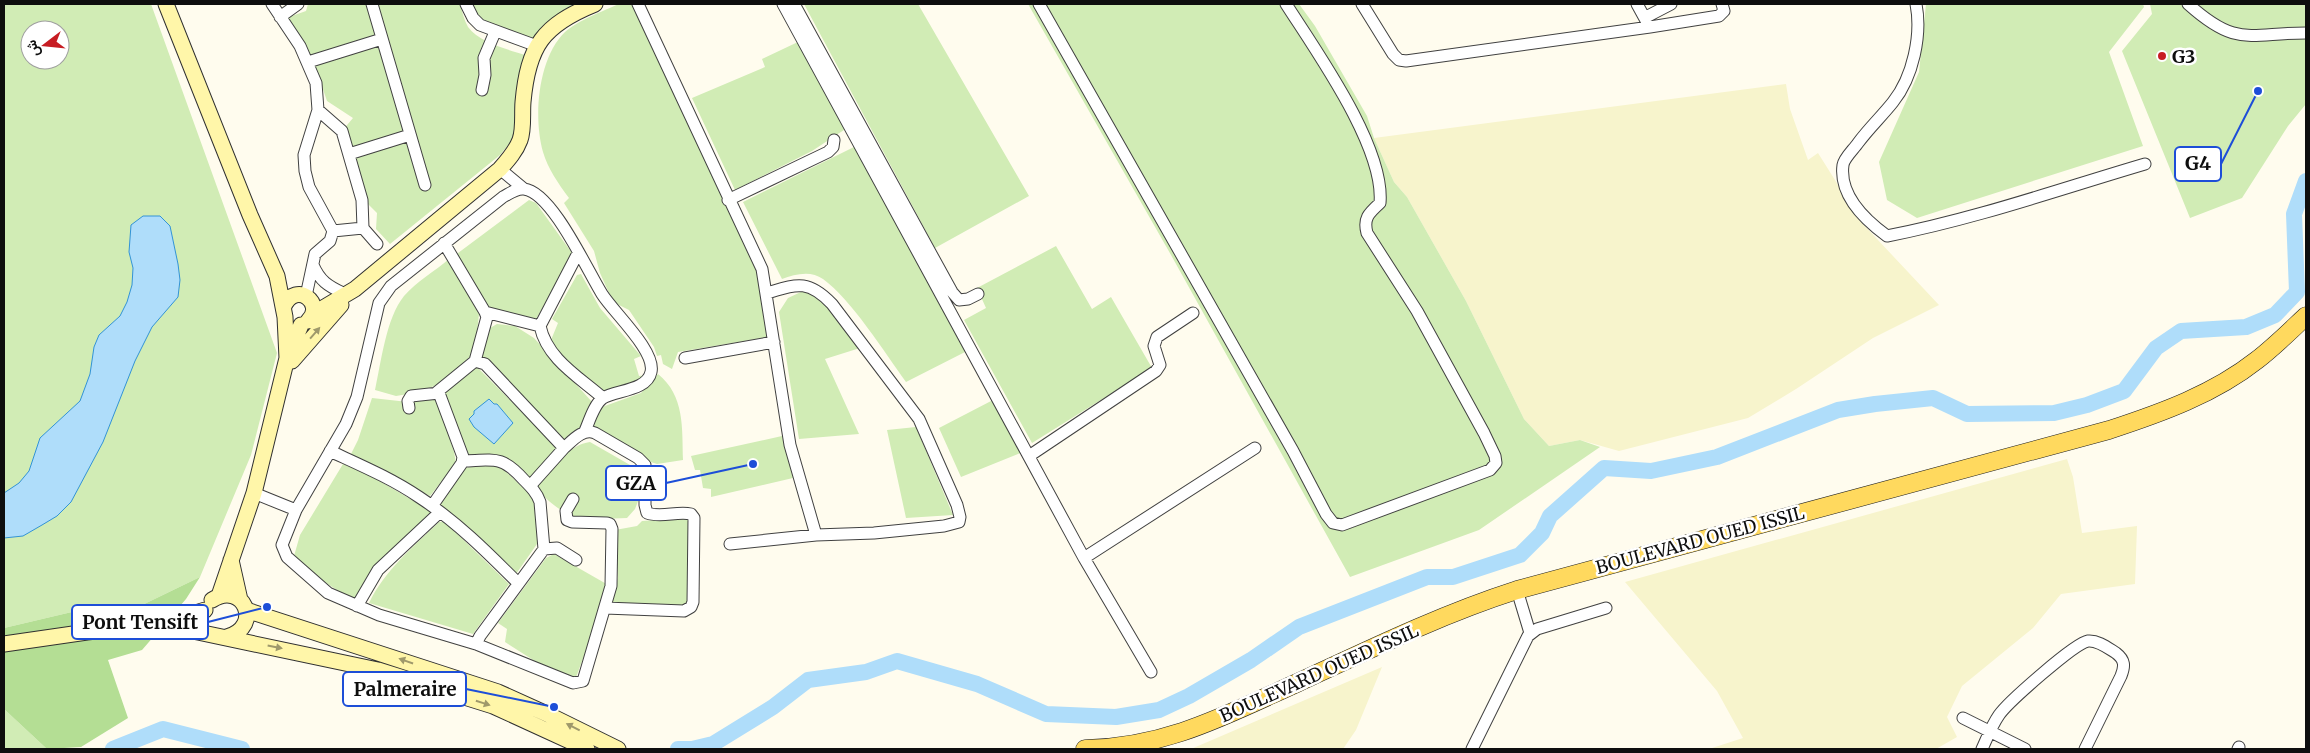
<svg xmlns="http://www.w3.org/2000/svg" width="2310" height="753" font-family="Merriweather,Vazirmatn,serif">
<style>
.farmland{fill:#f7f4cc}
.green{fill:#d1ecb5;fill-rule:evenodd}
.forest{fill:#b4de94}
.water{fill:#afddfa;stroke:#3293d6}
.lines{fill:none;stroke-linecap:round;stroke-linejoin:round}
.river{stroke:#afddfa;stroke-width:16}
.street-casing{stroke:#414141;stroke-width:13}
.secondary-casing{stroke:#303030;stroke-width:17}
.primary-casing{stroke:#1f1f1f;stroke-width:19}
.street{stroke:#fff;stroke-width:11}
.secondary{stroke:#fff6a9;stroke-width:15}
.primary{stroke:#ffd95e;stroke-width:18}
.oneway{fill:#9f996b}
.poi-dot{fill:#c71d23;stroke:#fff;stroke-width:2}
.labels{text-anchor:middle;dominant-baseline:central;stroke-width:5;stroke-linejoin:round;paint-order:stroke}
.poi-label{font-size:18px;font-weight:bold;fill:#0e0e0e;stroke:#fff;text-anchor:start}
.street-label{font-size:18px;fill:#0e0e0e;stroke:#fff}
.leader{fill:none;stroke:#1d4ed8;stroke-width:2}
.callout-dot{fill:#1d4ed8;stroke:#fff;stroke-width:2}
.callout{fill:#fff;stroke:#1d4ed8;stroke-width:2}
.callout-label{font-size:19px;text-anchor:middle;font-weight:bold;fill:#0e0e0e}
</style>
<rect width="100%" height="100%" fill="#fffcee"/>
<path class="farmland" d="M1786,84L1790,109L1808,160L1818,153L1862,223L1939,305L1873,338L1796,389L1748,418L1619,451L1580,440L1549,446L1524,419L1466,301L1407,197L1394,182L1374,138Z
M2067,459L2073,477L2082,533L2137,526L2135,584L2061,594L2033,628L1962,686L1947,717L1957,737L1936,749H1709L1743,738L1717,691L1625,582Z
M1382,667L1356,730L1343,749H1191Z"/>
<path class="green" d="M4,4H151L277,353L251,455L200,577L136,608L76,611L4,628ZM30,30H60V60H30Z
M308,4H460C462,11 464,20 468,27C480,43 507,49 525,55L513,139L500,155L390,244L376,229L377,213L364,200L342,131L353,118L327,101L313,60L286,18L306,11Z
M472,4H581L536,44L480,22Z
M619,4H633L758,271L768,337L678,352L672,369L663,364L661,355L657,356L654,347L629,310L613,302L600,273L594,251L564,203L569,198C558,183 548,169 543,152C533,117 538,58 565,32C577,21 603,11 619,4Z
M804,4H918L1029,196L935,248Z
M1028,4H1299L1315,26L1367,116L1374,138L1394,182L1407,197L1466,301L1524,419L1549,446L1580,440L1600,447L1479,530L1350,577L1171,255Z
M1926,4H2143L2144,7L2109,52L2143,146L1917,218L1887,200L1879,162L1919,72Z
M2150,4H2306V104L2288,126L2242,198L2190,218L2122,51L2152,14Z
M800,41L847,128L812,151L735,190L692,98L765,67L762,59Z
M858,145L967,351L906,382C885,353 851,299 823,279C811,270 795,274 782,279L743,202Z
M529,200L536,203L572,253L560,278L536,319L522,321L490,309L454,256Z
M1056,246L1092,309L1111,297L1152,368L1032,443L964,320L986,308L977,288Z
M449,259L471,296L479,314L476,342L470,357L441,383L420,392L396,396L375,390C381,363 386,318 404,296C416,282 435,271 449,259Z
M581,274L600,308L641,356L634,359L639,376L646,375L641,385L603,398L552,347L551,340L558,323L552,319L577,275Z
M803,291C825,293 846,331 860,348L825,359L859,434L799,439L779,312L788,298Z
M497,324L515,326L534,338L593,403L585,428L565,444L489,368L481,356L490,328Z
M477,367L561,451L532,480L505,460H467L442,395Z
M658,374C685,396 682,428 683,460L657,464L642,459L591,431L602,407L641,393Z
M436,395L454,452L456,463L430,496L349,458L358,440L372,398L408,402Z
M993,400L1023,452L961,477L939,428Z
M916,427L953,515L906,518L887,430Z
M782,436L793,478L711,497V489L703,488L700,470H695L691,456Z
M590,442L637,469L643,478L640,496L635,509L627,518L574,520C563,510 537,497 537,483C551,469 570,444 590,442Z
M343,464L371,476L431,511L433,516L367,577L354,601L323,581L294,556L300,535Z
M485,465L501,467L531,495L538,516L537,544L516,574L436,501L464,468Z
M688,518L690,560L687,603L679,607L611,606L618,578L615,530L637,526L642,521Z
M439,522H445L509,584L473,634L369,603C385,570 413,547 439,522Z
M554,554L610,586L575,680L541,665L505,642L507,629L498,623L546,558Z
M4,709L47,749H4Z"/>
<path class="forest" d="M200,577L186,599L142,650L108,660L128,718L81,747L47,749L4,709V628L76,611L136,608Z"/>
<path class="water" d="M143,216H160L170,226L178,264L180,280L178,297L152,327L135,361L103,442L71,502L57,516L42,525L23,536L4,538V493L19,483L29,471L40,438L80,401L90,374L94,347L99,335L120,316L127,302L132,285L133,268L129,252L131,225Z
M489,399L494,404H497L513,423L494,444L474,427L469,419L474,414V411Z"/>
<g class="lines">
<path class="river" d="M113,749L163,729L242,749
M678,749H692L713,744L773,707L808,680L866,672L897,661L977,684L1046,714L1116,717L1159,710L1189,696L1251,660L1299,627L1427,577H1453L1520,555L1542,533L1550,516L1604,468L1651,471L1717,457L1838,410L1875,404L1933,398L1967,414L2054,413L2087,405L2124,391L2156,348L2181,331L2246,327L2275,315L2297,292L2294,214L2306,181"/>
<defs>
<path id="street" d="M272,4L300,46L316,83L318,110L304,155L305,171L309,187L333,231L330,241L315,254L306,296
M372,4L425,185
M466,4L473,18L480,25L537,46
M638,4L762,269L790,445L816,535
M783,4L1084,558L1151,672
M794,4L952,292L959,300L968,299L978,294
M1039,4L1293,451L1326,514L1333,523L1342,525L1490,470L1496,463L1495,456L1484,433L1417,311L1367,233C1363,218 1369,213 1380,203C1385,147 1316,51 1286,4
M1362,4L1393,54L1399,60L1406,61L1650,27L1719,16L1724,11L1722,4
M1637,4L1648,24
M1916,4C1922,35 1913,77 1893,102C1882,116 1869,128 1858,143C1854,149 1844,158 1843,165C1839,195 1865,220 1887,236C1975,219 2060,189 2145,164
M2188,4C2237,48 2248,33 2306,33
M280,17L298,4
M1646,17L1671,4
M308,62L382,39
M482,90L485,75L484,58L495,32
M318,110L342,131L362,200L363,228L333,231
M349,154L410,135
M500,169L524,189
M728,200L828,152L833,147L834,140
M363,228L377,244
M444,243L485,312L487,317L475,361
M578,253L540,326C547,359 579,377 603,398
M313,265C320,281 328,286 343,293
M485,312L540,326
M685,358L774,342
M437,392L475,361L485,364L564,448L530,486
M409,408L408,401L411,396L439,393L463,457L462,463L432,506
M564,448C573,440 583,428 595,433L638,458L645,465V505L647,513C661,518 677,511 691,514L694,518L693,602L691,607L684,611L605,608
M330,451C360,465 391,478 419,497C456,521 487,552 518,583
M1029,456L1156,371L1160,365L1154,346L1157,337L1193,313
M463,461C494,460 502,455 524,480C531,487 537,493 540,502L544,549
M254,493L296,510
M730,544L816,535L874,533L944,526L959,522L960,517L957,505L919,419L832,304C808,279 797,284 767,293
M1084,558L1255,448
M576,560L557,548L544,549L480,636L476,644L379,615L328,593L287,557L282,545L296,510L346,424L357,397L379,303L391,286L503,197C509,194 516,188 524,189C552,192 587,270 602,294C614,313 656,351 651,372C647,391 616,390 603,398C594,404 589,422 585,431
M1517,590L1530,633
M357,606L378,570L440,512
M476,644L573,683L583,681L611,586L612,529L610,524L607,523L572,522L567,520L566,511L573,499
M1963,718L2025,749
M1472,749L1528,636L1537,629L1606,608
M1982,749C1987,738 1992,725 1999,715C2008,702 2075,643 2088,641C2098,640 2108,648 2116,653C2125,660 2125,666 2121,676L2085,749
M2238,749L2239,747"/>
<path id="secondary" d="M166,4L250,215L277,276L285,317L287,358
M284,306C296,280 326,304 308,321
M313,314L355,289L500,169C508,160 516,151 520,140C524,129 522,114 523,102C528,46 543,25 595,4
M292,361L341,305
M231,560L240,600
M219,596L254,493L287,358L301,325
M212,600C243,580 264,626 227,637
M246,610L498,692L549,715L618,749
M160,624L378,670L493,706L587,749
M4,644L87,632L160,624L205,610"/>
<path id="primary" d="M1085,749C1167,747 1224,716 1297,683C1368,650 1442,614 1517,590L2109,430C2161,413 2214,394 2257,360C2275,346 2290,331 2306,316"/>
</defs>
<use href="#street" class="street-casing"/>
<use href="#secondary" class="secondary-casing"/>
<use href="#primary" class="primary-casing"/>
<use href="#street" class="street"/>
<use href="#secondary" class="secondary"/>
<use href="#primary" class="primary"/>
</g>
<defs><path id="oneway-solid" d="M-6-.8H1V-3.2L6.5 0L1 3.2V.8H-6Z" transform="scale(1.25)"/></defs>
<g class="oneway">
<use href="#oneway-solid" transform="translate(315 333) rotate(-49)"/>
<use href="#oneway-solid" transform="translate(275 647) rotate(11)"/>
<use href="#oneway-solid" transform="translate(406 661) rotate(-161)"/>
<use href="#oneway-solid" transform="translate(483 703) rotate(18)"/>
<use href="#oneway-solid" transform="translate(573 727) rotate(-153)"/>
</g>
<circle class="poi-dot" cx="2162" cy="56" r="5"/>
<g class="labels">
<g class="poi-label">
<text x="2172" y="56">G3</text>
</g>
<g class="street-label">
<text transform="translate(1700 540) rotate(-15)">BOULEVARD OUED ISSIL</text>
<text transform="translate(1319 673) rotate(-24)">BOULEVARD OUED ISSIL</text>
</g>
</g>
<path class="leader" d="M2258 91L2221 164M753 464L666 483M267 607L208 622M554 707L466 689"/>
<g class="callout-dot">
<circle cx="2258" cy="91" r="5"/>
<circle cx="753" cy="464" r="5"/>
<circle cx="267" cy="607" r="5"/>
<circle cx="554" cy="707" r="5"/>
</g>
<g class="callout">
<rect x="2175" y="147" width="46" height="34" rx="5"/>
<rect x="606" y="466" width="60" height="34" rx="5"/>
<rect x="72" y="605" width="136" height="34" rx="5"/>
<rect x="343" y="672" width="123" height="34" rx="5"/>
</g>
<g class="callout-label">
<text x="2198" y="170">G4</text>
<text x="636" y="490">GZA</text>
<text x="140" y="629">Pont Tensift</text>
<text x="405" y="696">Palmeraire</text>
</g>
<rect width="2310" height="753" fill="none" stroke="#0e0e0e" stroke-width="10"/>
<g transform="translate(45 45) rotate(254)"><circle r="24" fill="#ffffff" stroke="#9f9f9f"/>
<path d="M0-4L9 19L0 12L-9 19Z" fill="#c71d23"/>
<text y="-8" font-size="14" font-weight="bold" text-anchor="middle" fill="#0e0e0e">ش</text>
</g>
</svg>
